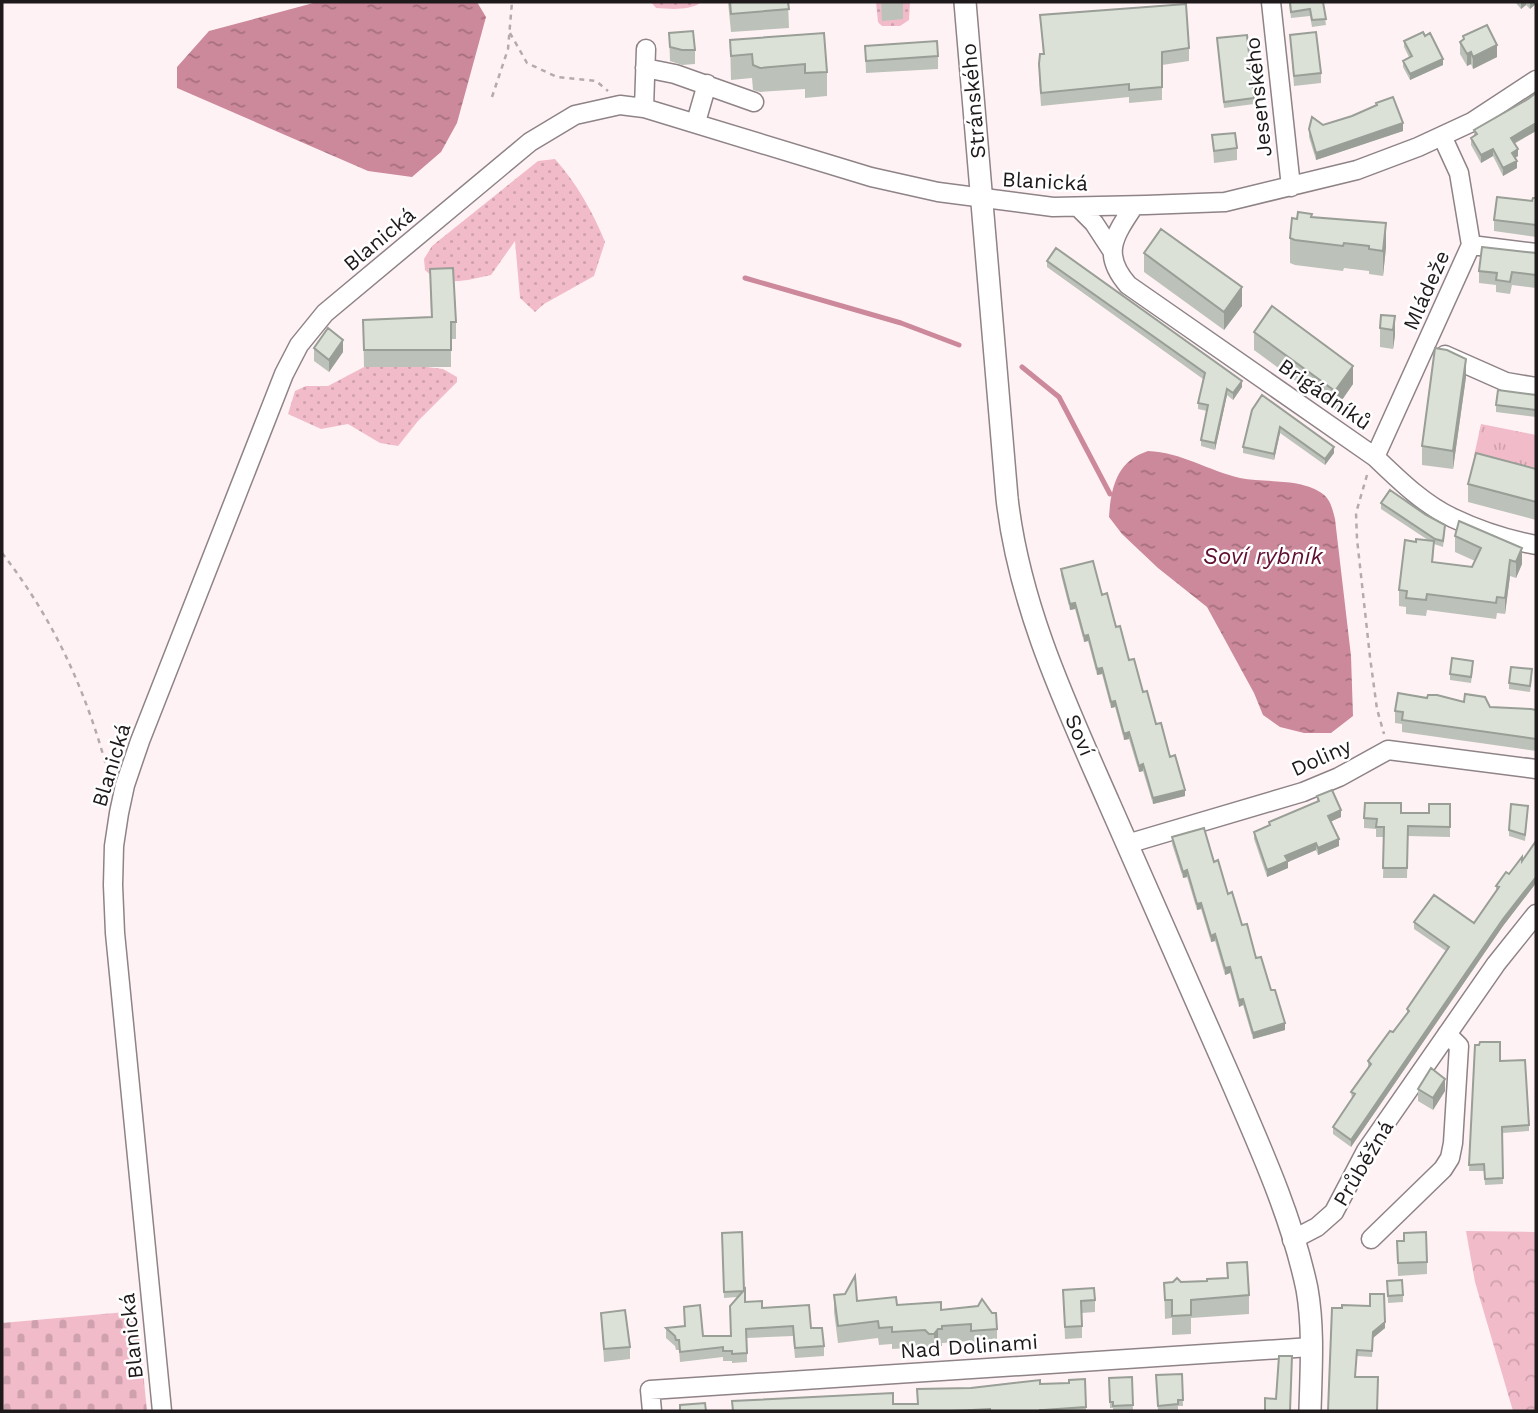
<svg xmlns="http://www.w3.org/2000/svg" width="1538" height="1413" font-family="'Work Sans',sans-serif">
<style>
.grass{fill:url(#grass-dots)}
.forest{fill:url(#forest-crowns)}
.cemetery{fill:url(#cemetery-stones)}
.park{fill:url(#park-tufts)}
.water{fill:url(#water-ripples)}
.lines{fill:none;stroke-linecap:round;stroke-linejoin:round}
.stream{stroke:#cc899c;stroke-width:5}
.minor-casing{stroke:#8e8386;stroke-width:21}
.major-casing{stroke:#8e8386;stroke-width:24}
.path{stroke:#b5abad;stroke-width:2.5;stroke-dasharray:5 5;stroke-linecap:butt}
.minor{stroke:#fff;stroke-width:18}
.major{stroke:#fff;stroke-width:21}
.wall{fill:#bcc2b9}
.shaded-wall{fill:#999e96}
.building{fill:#dbe1d7;stroke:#999e96;stroke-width:2}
.labels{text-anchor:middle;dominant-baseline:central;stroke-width:5;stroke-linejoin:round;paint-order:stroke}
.street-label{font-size:21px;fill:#1e191a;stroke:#fff}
.water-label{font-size:23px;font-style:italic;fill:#600f31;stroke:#fff}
</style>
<defs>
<pattern id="grass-dots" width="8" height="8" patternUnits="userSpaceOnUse" patternTransform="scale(1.75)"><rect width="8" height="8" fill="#f2bbca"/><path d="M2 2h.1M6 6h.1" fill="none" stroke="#cfa0ad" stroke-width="1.8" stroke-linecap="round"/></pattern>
<pattern id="forest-crowns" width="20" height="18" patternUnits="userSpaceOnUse" patternTransform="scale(1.75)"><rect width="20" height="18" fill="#f2bbca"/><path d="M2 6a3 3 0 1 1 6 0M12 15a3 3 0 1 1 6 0" fill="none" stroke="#cfa0ad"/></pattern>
<pattern id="cemetery-stones" width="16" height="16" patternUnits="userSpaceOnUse" patternTransform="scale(1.75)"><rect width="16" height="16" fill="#f2bbca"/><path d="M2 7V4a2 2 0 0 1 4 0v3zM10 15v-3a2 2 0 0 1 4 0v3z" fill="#cfa0ad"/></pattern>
<pattern id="park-tufts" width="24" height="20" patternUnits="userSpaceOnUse" patternTransform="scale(1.75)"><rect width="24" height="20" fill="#f2bbca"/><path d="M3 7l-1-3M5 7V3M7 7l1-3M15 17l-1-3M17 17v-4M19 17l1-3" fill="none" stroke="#cfa0ad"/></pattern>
<pattern id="water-ripples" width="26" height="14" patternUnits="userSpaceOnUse" patternTransform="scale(1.75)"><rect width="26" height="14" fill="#cc899c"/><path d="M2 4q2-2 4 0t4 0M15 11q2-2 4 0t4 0" fill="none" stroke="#a56f7e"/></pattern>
</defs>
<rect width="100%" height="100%" fill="#fff2f5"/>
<path class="grass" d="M651,2H701C691,11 669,9 656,8Z
M876,2H881L883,21L901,2H910L909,20L900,26H882L878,22Z
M555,159C577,184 593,212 605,242L594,276L544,304L535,312L520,298L515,241L491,275C468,280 444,288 425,270L424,259L432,246L538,161Z
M364,367H427L443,369L457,377V382L418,421L398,446L380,443L348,424L321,429L288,414L295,391L306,386H328Z"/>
<path class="forest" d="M1466,1231L1536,1232V1411H1513L1475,1282Z"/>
<path class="cemetery" d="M137,1311L147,1411H2V1323Z"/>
<path class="park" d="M1481,424L1536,435V469L1474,456Z"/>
<path class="water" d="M317,2H477L486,17L457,123L441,152L412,177L368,171L177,88V67L209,31Z
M1148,451C1181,452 1209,471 1240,478C1265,483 1298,478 1320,492C1330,498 1332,507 1335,519L1351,656L1353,716L1331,733H1304L1280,727L1263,715L1254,693L1207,607L1158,568L1122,534L1109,517C1111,487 1117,461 1148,451Z"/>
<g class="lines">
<path class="stream" d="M745,278L901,323L959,345
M1022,367L1059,397L1110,494"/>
<defs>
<path id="minor" d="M1271,2L1291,187
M645,68L675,74L754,102
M644,108L646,49
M696,122L707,84
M1134,206C1114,236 1101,254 1128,285L1375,457C1398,479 1423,504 1453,518C1478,530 1509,540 1536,545
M1078,207L1094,223L1111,249
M1471,245L1536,253
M1445,355L1506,382L1536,387
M1375,457L1471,245L1459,173L1442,136
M1127,844L1303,792L1339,777L1388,750L1536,769
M1371,1239L1443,1169L1450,1158L1453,1143L1459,1046L1447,1034
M1292,1240L1317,1227L1334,1212L1366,1151L1496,964L1536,914
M162,1411L115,933L113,885L114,846L119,813L125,785L140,741L284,374L299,345L325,313L530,142L575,115L620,105L644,108L871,177L938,192L1053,207L1146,205L1225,202L1357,170L1418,147L1472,122L1536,80
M652,1411L650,1390L1311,1347"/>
<path id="major" d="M965,2L1007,498C1019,606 1066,705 1109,803C1150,896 1191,988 1231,1080C1260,1147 1292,1217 1307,1289C1314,1329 1311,1371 1310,1411"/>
</defs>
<use href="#minor" class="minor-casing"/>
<use href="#major" class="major-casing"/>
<path class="path" d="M510,33L527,63L557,77L596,81L608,91
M492,97L508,49L512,2
M1367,475L1356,513L1357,539L1370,657L1377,709L1384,734
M2,553C55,621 87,693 109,776"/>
<use href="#minor" class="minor"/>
<use href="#major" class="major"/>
</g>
<path class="wall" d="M728,2H788L789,28L731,32Z
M881,2H903V19L882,21Z
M1289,2H1323L1326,25L1312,27L1310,16L1291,18Z
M1515,2H1536L1530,9L1526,5L1521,9Z
M1040,15L1189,48V61L1162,65V100L1129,103V97L1041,106L1039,77V64L1043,54Z
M669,33L695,50V64L682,65L670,61Z
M1290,35L1321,73V83L1294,86Z
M1463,36L1497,57L1473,69L1471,64L1467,66L1460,54V42L1463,40Z
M1217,38L1254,98V104L1224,108Z
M730,40L827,72V96L805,98V89L760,92L753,90L752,78L731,80Z
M1404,41L1443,65L1410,80L1403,67V61L1409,57L1404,47Z
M865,46L938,56V69L866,73Z
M1536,93V131L1514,144L1518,156L1515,158L1517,168L1503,176L1493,156L1481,163L1471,145V138L1474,136V130L1528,99Z
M1376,103L1403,131L1316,160L1309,137V129L1352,116L1376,106Z
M1212,135L1237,148V160L1214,163Z
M1536,198V237L1494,231V220L1532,201Z
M1312,217L1386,247L1383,276L1369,274V271L1344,268L1343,271L1295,265L1290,263V238L1297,219Z
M1144,253L1242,306L1224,330L1144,272Z
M1536,253V288L1512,285L1510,294L1496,292V285L1479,283V271Z
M1047,261L1242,387L1233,400L1227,395L1215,450L1201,446V440L1207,411L1198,409V403L1203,379L1047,267Z
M430,269L456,322V339H451V367H364L363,320L431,317Z
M1395,316V335L1393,349L1380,347V328Z
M1254,332L1353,384L1335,410L1254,350Z
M314,348L343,352L329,372L314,361Z
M1466,377L1453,469L1422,465V446Z
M1536,395V417L1496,412V405Z
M1252,410L1334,453L1325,465L1280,433L1274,460L1243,453V447Z
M1536,469V520L1468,502V484Z
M1381,503L1445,531L1443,547L1434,544L1433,562L1472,567L1475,561L1455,552V536L1522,564L1516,578L1510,576L1505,614L1497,613L1496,619L1427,610L1426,616L1406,614V607L1399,606V590L1416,542L1428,540L1381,509Z
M1061,569L1102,595L1170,757L1185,796L1153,804L1143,771L1139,772L1129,739L1124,740L1115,707L1111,708L1102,674L1097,675L1088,641L1084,642L1075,609L1070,610L1061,575Z
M1473,667L1471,683L1450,680V674Z
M1532,676L1530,692L1509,689V683Z
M1427,698L1464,702L1490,707L1536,710V751L1402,732V724L1395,723V711Z
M1317,796L1341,817L1331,821L1339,846L1318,855L1316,850L1288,862V868L1267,877L1254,839V832L1269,826V822L1317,802Z
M1450,804V837L1408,836L1407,878H1383L1384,837H1376V829L1364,828V818L1401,813H1429Z
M1528,812L1525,841L1509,836V830Z
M1172,837L1214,862L1271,990L1285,1030L1253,1039L1243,1005L1239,1007L1230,973L1225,975L1215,941L1211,942L1201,909L1197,910L1187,877L1183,878L1172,844Z
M1536,841V883L1503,926L1351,1147L1333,1134V1127L1352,1099L1351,1092L1368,1068V1061L1393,1032L1407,1013V1009L1446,951L1414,929V922L1474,923L1496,891V886L1522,861Z
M1475,1045L1500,1061L1529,1125V1131L1502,1133L1503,1184L1485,1185L1484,1171H1469Z
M1418,1089L1445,1091L1433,1110L1418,1101Z
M742,1232L745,1302L811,1328L824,1346V1356L795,1358L793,1336L747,1338V1362L732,1363V1361H723V1357L680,1362L679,1350H676L675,1346L666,1338V1328L685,1326L684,1307L703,1336H731L737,1297L724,1298L722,1233Z
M1397,1241L1427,1262V1274L1398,1276Z
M1227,1263L1249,1295V1314L1191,1318V1334L1172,1335V1318L1165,1319L1164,1283L1207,1281L1227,1278Z
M1387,1281L1403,1295V1302L1388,1303Z
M1063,1290L1095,1300V1312L1082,1313V1338L1065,1339Z
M834,1295L857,1301L941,1310L997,1329V1346L971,1348V1341L942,1343V1346H938L934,1350L929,1351L925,1347L892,1349V1344L879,1345L878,1338L838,1343L834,1312Z
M1342,1308L1385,1328L1373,1338L1372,1357L1357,1356L1328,1411Z
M601,1313L630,1347V1359L604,1362Z
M1182,1374L1183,1406H1178V1411H1158L1156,1375Z
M1132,1377L1133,1411H1113V1408H1110L1109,1378Z
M1085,1379L1086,1411H732L893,1404H917L971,1388L1069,1383Z"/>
<path class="shaded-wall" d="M1521,2H1526V5L1521,9Z
M1530,2H1536V4L1530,9Z
M1497,45V57L1473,69V57Z
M1471,52V64L1467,66V54Z
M1443,59V65L1410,80V74Z
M1403,123V131L1316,160V153Z
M1536,123V131L1511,145V138Z
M1493,149V156L1481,163V155Z
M1518,149V156L1512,160V153Z
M1517,161V168L1503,176V168Z
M1386,223V247L1383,276V251Z
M1242,287V306L1224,330V312Z
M1395,316V335L1393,349V330Z
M343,340V352L329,372V360Z
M1466,359V377L1453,469V451Z
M1353,366V384L1335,410V391Z
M1242,381V387L1233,400V393Z
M1227,389V395L1215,450V443Z
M1280,427V433L1274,460V454Z
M1334,447V453L1325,465V459Z
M1522,548V564L1516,578V562Z
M1510,560V576L1505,614V598Z
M1075,603V609L1070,610V604Z
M1088,635V641L1084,642V636Z
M1102,668V674L1097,675V669Z
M1115,701V707L1111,708V702Z
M1129,732V739L1124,740V734Z
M1143,764V771L1139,772V766Z
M1185,790V796L1153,804V798Z
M1341,810V817L1328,823V816Z
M1339,839V846L1318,855V848Z
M1316,843V850L1288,862V868L1267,877V870L1285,856Z
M1187,870V877L1183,878V872Z
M1536,877V883L1503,926L1351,1147V1140L1503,919Z
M1201,903V909L1197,910V904Z
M1215,934V941L1211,942V936Z
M1230,967V973L1225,975V968Z
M1243,999V1005L1239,1007V1000Z
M1285,1023V1030L1253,1039V1033Z
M1445,1079V1091L1433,1110V1098Z
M1385,1322V1328L1373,1338L1372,1357L1373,1332Z
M938,1329V1346L934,1350V1334Z"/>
<path class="building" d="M730,2H788L789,9L731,14Z
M1290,2H1323L1326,19L1312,20L1310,9L1291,12Z
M1186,4L1189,48L1162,52V87L1129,90V84L1041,93L1039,64L1040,54H1044L1040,15Z
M1487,25L1497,45L1473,57L1471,52L1467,54L1460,42L1464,39L1463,36Z
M693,31L695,50H682L670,47L669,33Z
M1316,32L1321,73L1294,76L1290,35Z
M1423,32L1425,36L1430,33L1443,59L1410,74L1403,61L1412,56L1404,41Z
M824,33L827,72L805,73V64L760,68L753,65L752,54L731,56L730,40Z
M1247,35L1254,98L1224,102L1217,38Z
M937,41L938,56L866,61L865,46Z
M1536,93V123L1511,138L1518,149L1512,153L1517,161L1503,168L1493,149L1481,155L1471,138L1477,134L1474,130L1528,99Z
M1393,97L1403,123L1316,153L1309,129L1312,117L1323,125L1352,116L1377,105L1376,103Z
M1235,133L1237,148L1214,151L1212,135Z
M1497,197L1532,201L1533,198H1536V225L1494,220Z
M1298,212L1312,214L1311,217L1386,223L1383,251L1369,249V246L1344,243L1343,246L1295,240L1290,238L1292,218L1297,219Z
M1161,229L1242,287L1224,312L1144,253Z
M1482,247L1536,253V275L1512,272L1510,282L1496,280L1497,273L1479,271Z
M1056,248L1242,381L1233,393L1227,389L1215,443L1201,440L1208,405L1198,403L1205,373L1047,261Z
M453,268L456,322H451V350H364L363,320L432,317L430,269Z
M1272,306L1353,366L1335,391L1254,332Z
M1381,315L1395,316L1393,330L1380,328Z
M328,328L343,340L329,360L314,348Z
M1435,348L1447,350L1466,359L1453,451L1422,446Z
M1498,390L1536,395V410L1496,405Z
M1262,395L1334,447L1325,459L1280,427L1274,454L1243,447L1252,410Z
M1476,453L1536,469V502L1468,484Z
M1390,490L1426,515L1445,525L1443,541L1435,539L1381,503Z
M1459,521L1522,548L1516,562L1510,560L1505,598L1497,597L1496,603L1427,594L1426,600L1406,598L1407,591L1399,590L1405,540L1416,542V539L1434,541L1432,562L1472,567L1481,548L1455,536Z
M1093,561L1102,595L1107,593L1116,627L1120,626L1129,660L1134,659L1143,692L1147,691L1156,724L1161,723L1170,757L1175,755L1185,790L1153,798L1143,764L1139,766L1129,732L1124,734L1115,701L1111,702L1102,668L1097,669L1088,635L1084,636L1075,603L1070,604L1061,569Z
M1452,658L1473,661L1471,677L1450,674Z
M1511,667L1532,669L1530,686L1509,683Z
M1398,693L1427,698L1428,695H1437L1464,702L1465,694L1485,697L1490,707L1531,709L1536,710V739L1402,720L1403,712L1395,711Z
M1332,790L1341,810L1328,816L1339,839L1318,848L1316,843L1285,856L1288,861L1267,870L1254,832L1270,825L1269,822L1319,801L1317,796Z
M1365,803H1401V813H1429V804H1450V827L1408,826L1407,868H1383L1384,827H1376L1377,819L1364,818Z
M1511,804L1528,806L1525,835L1509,830Z
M1204,828L1214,862L1218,860L1228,894L1232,892L1242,925L1247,924L1256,958L1261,957L1271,990H1275L1285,1023L1253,1033L1243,999L1239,1000L1230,967L1225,968L1215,934L1211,936L1201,903L1197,904L1187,870L1183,872L1172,837Z
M1536,841V877L1503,919L1351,1140L1333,1127L1355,1094L1351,1092L1371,1064L1368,1061L1390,1031L1393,1032L1409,1011L1407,1009L1449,947L1414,922L1434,895L1474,923L1499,887L1496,886L1506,872L1509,874L1522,857V861Z
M1480,1042H1500V1061L1525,1060L1529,1125L1502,1127L1503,1178L1485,1179L1484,1164L1469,1165L1475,1045H1479Z
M1431,1068L1445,1079L1433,1098L1418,1089Z
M742,1232L744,1291L724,1292L722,1233Z
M1426,1232L1427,1262L1398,1263L1397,1241H1404V1233Z
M1247,1262L1249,1295L1191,1300V1315L1172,1316V1300H1165L1164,1283L1173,1282L1177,1278L1181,1282L1207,1281V1279L1228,1278L1227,1263Z
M855,1276L857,1301L896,1297L897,1305L941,1302V1310L978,1306L982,1299L992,1313H996L997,1329L971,1331V1324L942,1326V1329H938L934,1334H929L925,1330L892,1332V1327L879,1328L878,1321L838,1326L834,1295L845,1294Z
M1402,1280L1403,1295L1388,1296L1387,1281Z
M1094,1288L1095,1300L1081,1301L1082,1326L1065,1327L1063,1290Z
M745,1289V1302L762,1301V1308L809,1305L811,1328H822L824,1346L795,1348L793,1326L746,1329L747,1353L732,1354V1351H723V1347L680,1352L679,1340H676L675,1336L666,1328L685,1326L684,1307L700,1305L703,1336H731L730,1306Z
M1370,1294H1384L1385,1322L1373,1332L1372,1351L1357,1350L1355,1377H1378L1377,1411H1328L1332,1308H1342V1305L1370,1306Z
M625,1310L630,1347L604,1349L601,1313Z
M1279,1356H1292L1290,1411H1265V1398L1276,1399Z
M1182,1374L1183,1400H1178V1404L1158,1406L1156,1375Z
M1132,1377L1133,1405L1113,1406V1402H1110L1109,1378Z
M1085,1379L1086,1407L1043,1410H1040V1411H990V1409L953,1411H733L732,1401L893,1393V1404H918L917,1389L971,1388L1040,1380V1384L1069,1383V1380Z
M705,1403L706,1411H680V1405Z"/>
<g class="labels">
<g class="street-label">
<text transform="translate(1258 97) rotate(-96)">Jesenského</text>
<text transform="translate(973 101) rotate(-95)">Stránského</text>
<text transform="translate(1045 181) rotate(3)">Blanická</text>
<text transform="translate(379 239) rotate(-40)">Blanická</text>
<text transform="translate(1426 290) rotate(-66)">Mládeže</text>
<text transform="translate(1325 394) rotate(35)">Brigádníků</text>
<text transform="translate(1080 735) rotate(67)">Soví</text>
<text transform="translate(1321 757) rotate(-24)">Doliny</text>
<text transform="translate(111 765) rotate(-73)">Blanická</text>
<text transform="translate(1363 1163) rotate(-59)">Průběžná</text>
<text transform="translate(131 1336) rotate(-96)">Blanická</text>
<text transform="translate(969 1346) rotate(-4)">Nad Dolinami</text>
</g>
<g class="water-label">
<text x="1263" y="556">Soví rybník</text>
</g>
</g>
<rect width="1538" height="1413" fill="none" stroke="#1e191a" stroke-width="7"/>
</svg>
